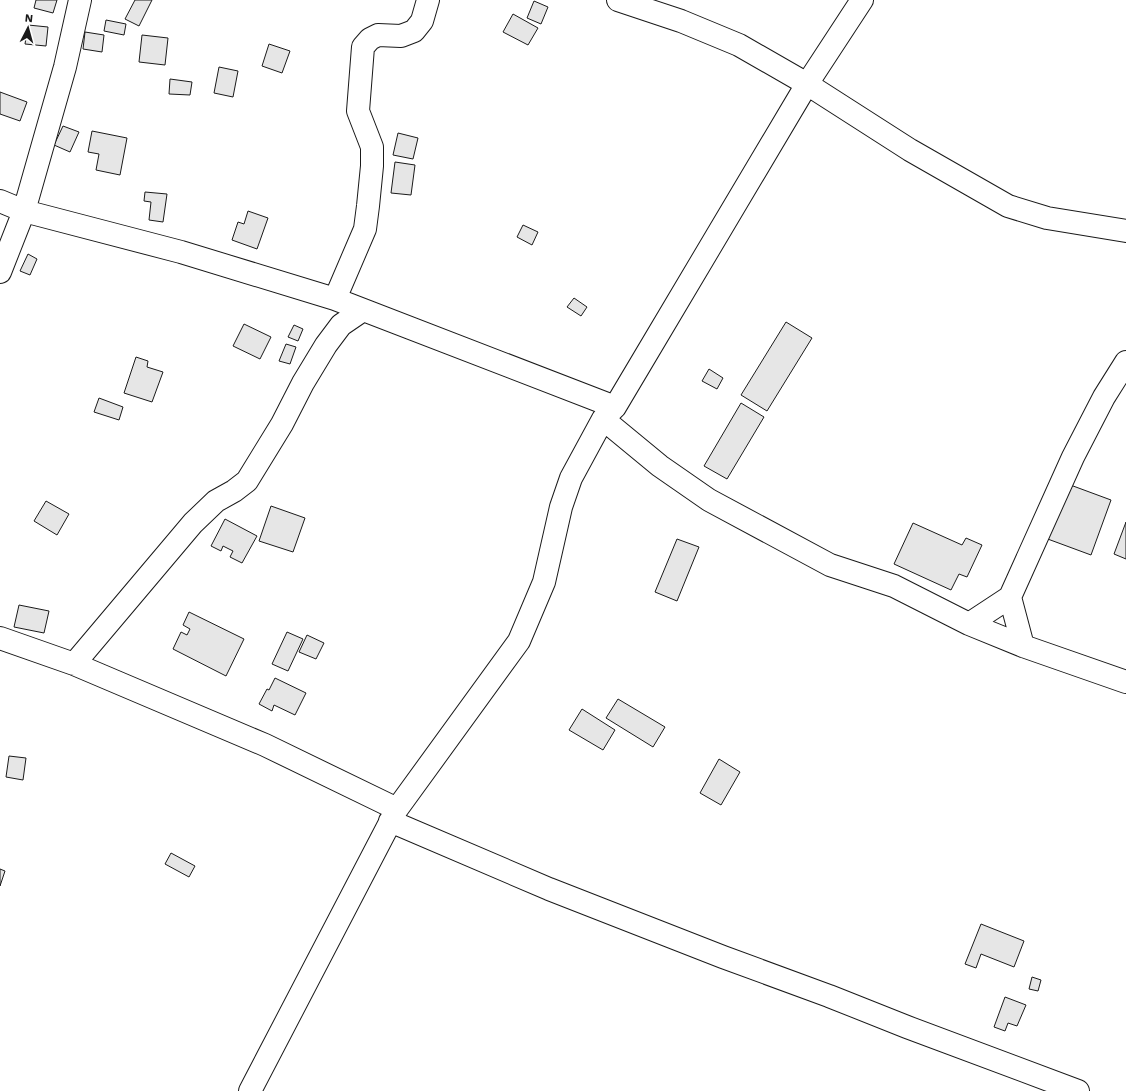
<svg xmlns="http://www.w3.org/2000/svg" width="1126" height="1091" font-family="'Work Sans',sans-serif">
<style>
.building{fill:#e6e6e6;stroke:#1a1a1a}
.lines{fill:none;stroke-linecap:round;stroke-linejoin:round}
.street-casing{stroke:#1a1a1a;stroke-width:24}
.street{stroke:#fff;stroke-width:22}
</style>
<rect width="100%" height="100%" fill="#fff"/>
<path class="building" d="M36,0H57L53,13L34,8Z
M135,0H152L139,26L125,19Z
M534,1L548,7L541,24L527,18Z
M513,14L538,28L528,45L503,32Z
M106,20L126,24L124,35L104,31Z
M28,25L48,27L46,46L25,44Z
M85,32L104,35L102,52L83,49Z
M142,35L168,38L165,65L139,62Z
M269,44L290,51L282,73L262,66Z
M219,67L238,71L233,97L214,93Z
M170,79L192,82L190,95L169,94Z
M0,92L27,102L20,121L0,114Z
M63,126L79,132L70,152L54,145Z
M92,131L127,138L120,175L96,170L99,154L88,152Z
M398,133L418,138L413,159L393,155Z
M395,162L415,165L411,195L391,193Z
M145,192L167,194L163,222L149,220L151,202L144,201Z
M248,211L268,218L257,249L232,240L238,222L244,224Z
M523,225L538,232L532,245L517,237Z
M28,254L37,259L30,275L20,271Z
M574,298L587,307L581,316L567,307Z
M786,322L812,338L767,411L741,395Z
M244,324L271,337L260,359L233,346Z
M294,325L303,329L298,341L288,337Z
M286,344L296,347L290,364L279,361Z
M136,357L148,361L147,367L163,372L152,402L124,393Z
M709,369L723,378L717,389L702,381Z
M99,398L123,407L119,420L94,412Z
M741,403L764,417L727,479L704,466Z
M1065,483L1111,500L1091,555L1045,538Z
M46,501L69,514L57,535L34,521Z
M271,506L305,518L293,552L259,541Z
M225,519L257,536L242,563L230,557L233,551L223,546L221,551L211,546Z
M1126,522V559L1114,554Z
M913,523L962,545L966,538L982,545L967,577L959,574L951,590L894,564Z
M677,539L699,547L677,601L655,592Z
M19,605L49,611L44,633L14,627Z
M189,612L244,639L226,676L173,649L181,632L187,635L190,629L183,625Z
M287,632L303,639L288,671L272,664Z
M307,635L324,643L316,659L299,652Z
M275,678L306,693L295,715L274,705L272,711L259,704L267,689L269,690Z
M618,699L665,727L653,747L606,718Z
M582,709L615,730L603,750L569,730Z
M9,756L26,758L23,780L6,777Z
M719,759L740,772L721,805L700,793Z
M171,853L195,866L189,877L165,864Z
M0,869L5,871L0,886Z
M981,924L1024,941L1014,967L981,954L976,968L965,964Z
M1032,977L1041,980L1038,991L1029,989Z
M1005,997L1026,1005L1017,1026L1008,1023L1005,1031L994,1027Z"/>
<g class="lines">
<defs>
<path id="street" d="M618,0L681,21L739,45L807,84L910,150L1008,206L1047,218L1126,231
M0,201L24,211L181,252L335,299L615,407
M0,272L24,211L65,67L80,0
M335,299L365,229L368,206L372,166V147L358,111L363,47L370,39L378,35L401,36L414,31L422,21L428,0
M603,419L660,466L709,500L830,565L894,586L969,624L1023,646L1126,682
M1010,597L1023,646
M969,624L1010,597L1073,457L1104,397L1126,362
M0,638L74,664L265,745L397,809
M74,664L193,523L216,501L234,491L247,481L282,424L303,383L326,345L341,325L363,310
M390,821L549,889L723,957L829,996L907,1027L1078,1091
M250,1091L397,809L519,641L544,582L561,507L571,478L603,419L615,407L807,84L862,0"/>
</defs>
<use href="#street" class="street-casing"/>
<use href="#street" class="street"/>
</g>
<g transform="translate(28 28) rotate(6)" stroke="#ffffff" stroke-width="3" paint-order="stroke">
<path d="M0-3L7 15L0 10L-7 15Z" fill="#1a1a1a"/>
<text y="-6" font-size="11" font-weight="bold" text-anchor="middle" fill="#1a1a1a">N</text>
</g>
</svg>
